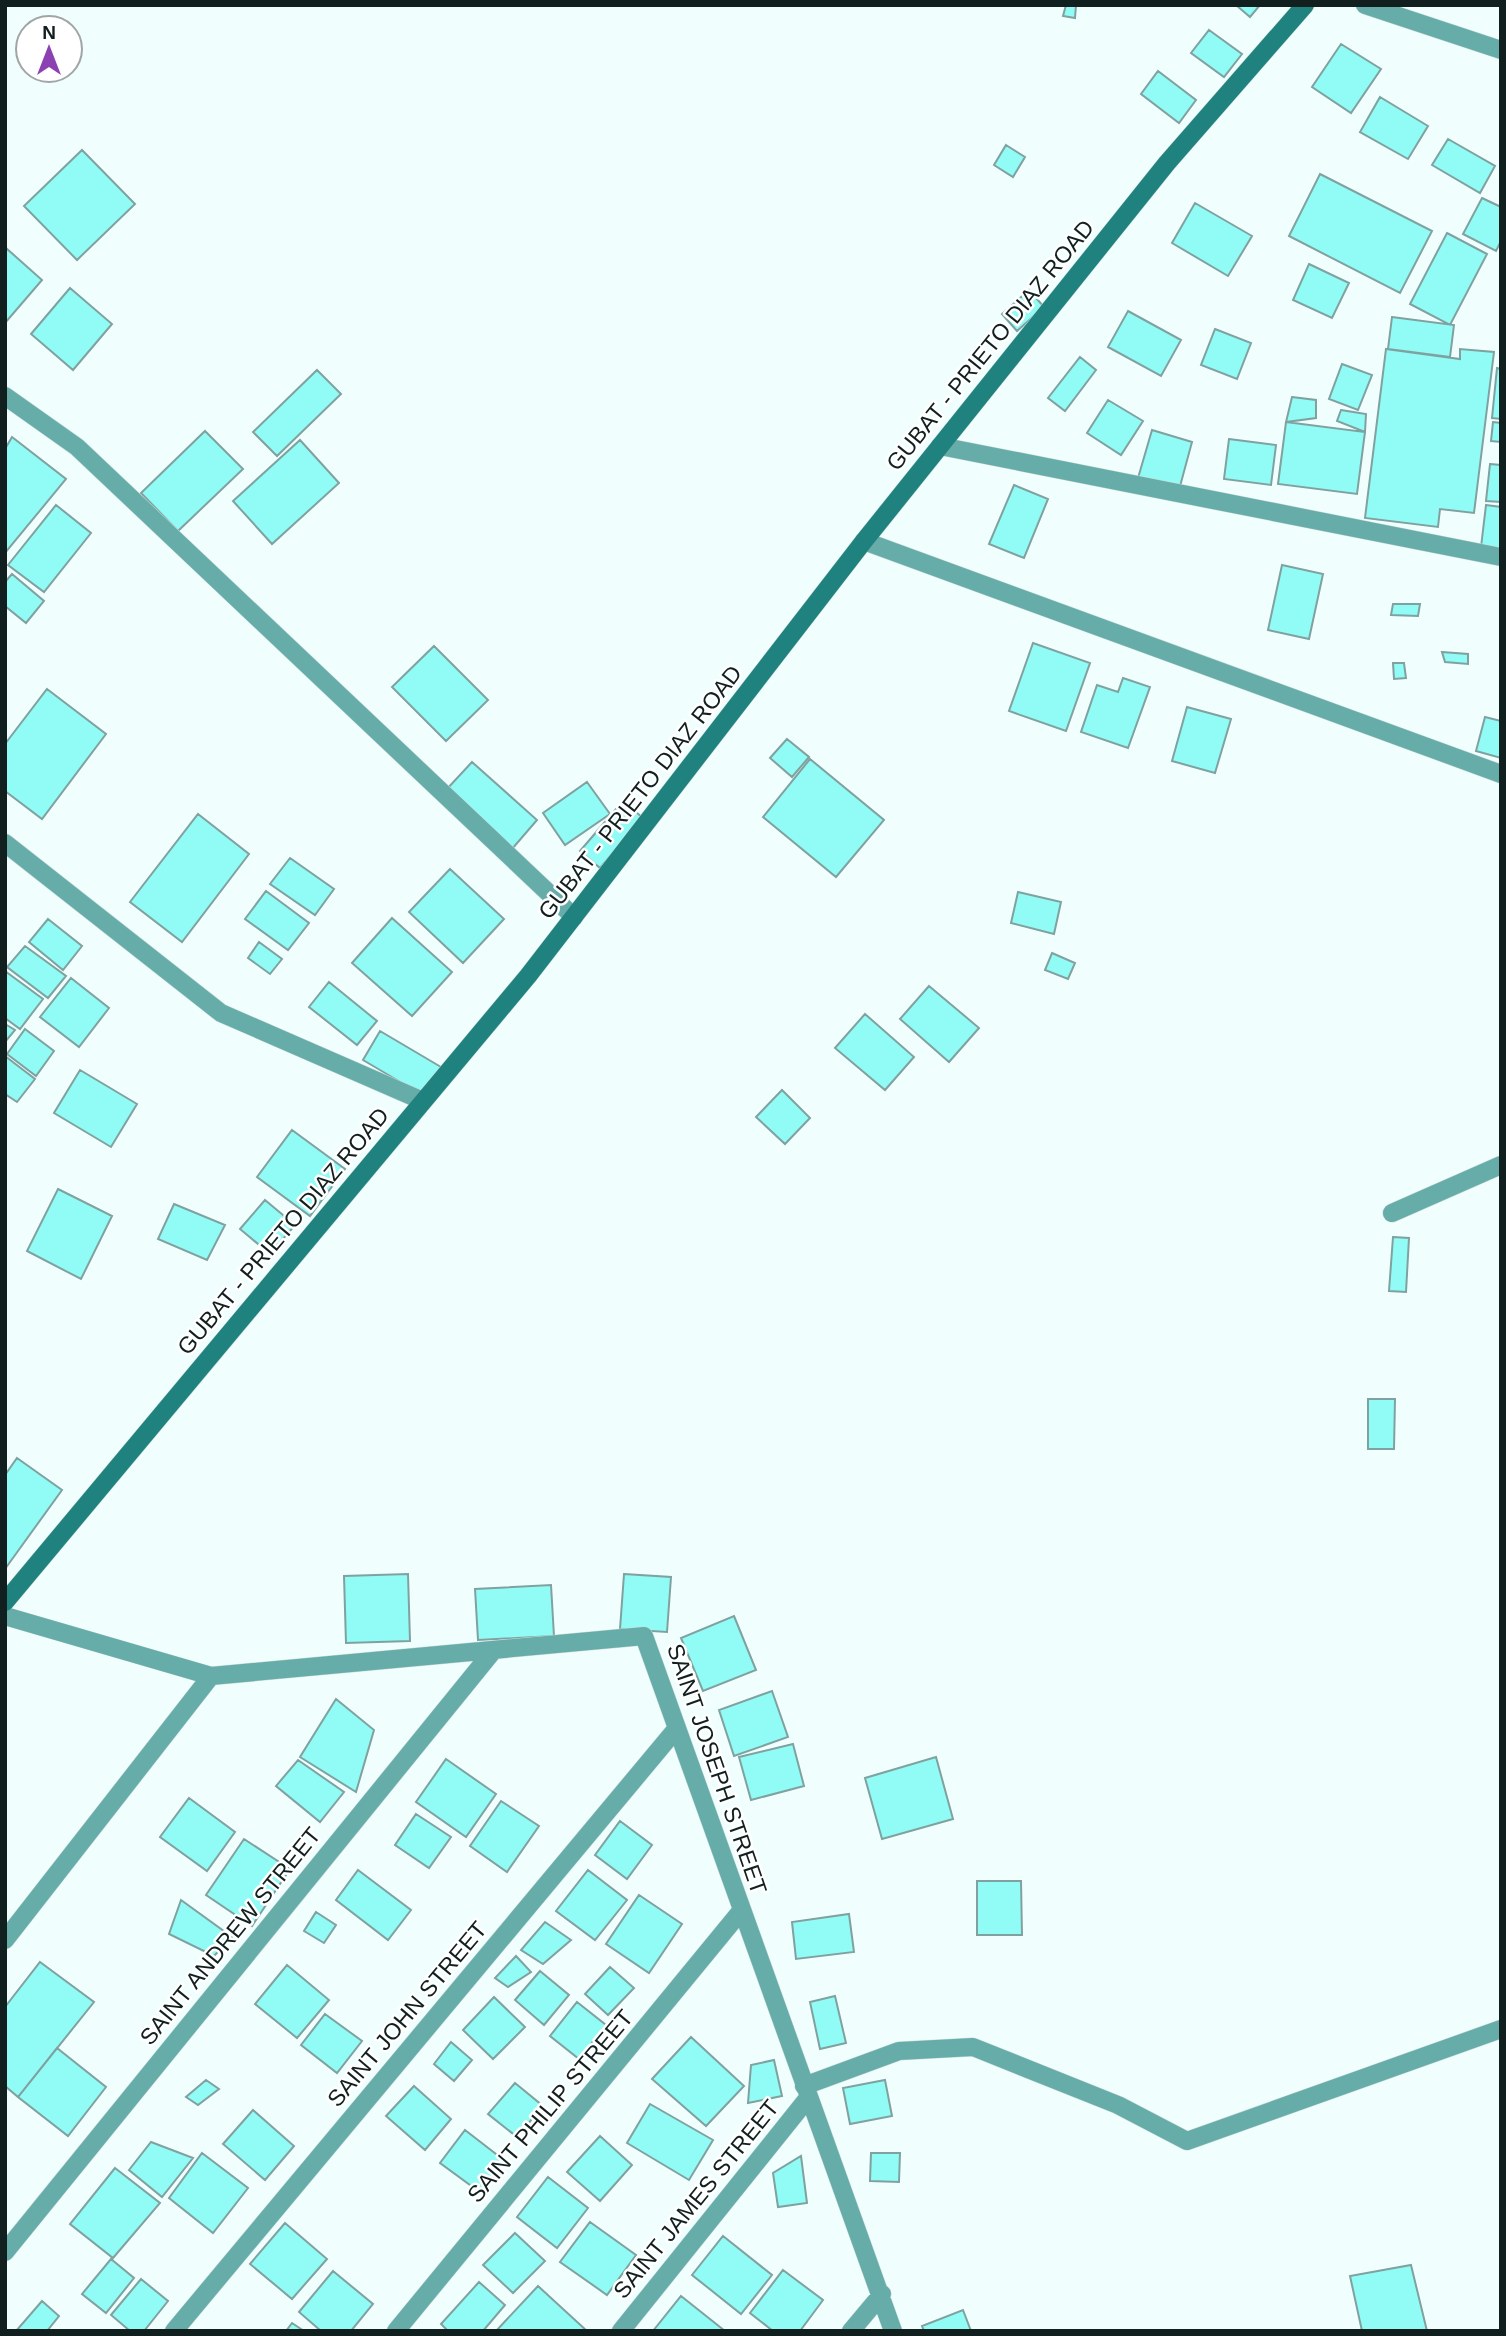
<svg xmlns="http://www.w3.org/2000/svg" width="1506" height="2336" font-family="Helvetica,sans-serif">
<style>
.building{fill:#91fbf6;stroke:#7fa2a0;stroke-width:2}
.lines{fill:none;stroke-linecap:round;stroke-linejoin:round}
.street-casing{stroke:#ccdbda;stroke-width:19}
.secondary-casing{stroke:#ccdbda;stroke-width:19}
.street{stroke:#66ada9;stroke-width:18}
.secondary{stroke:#20827f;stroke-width:18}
.labels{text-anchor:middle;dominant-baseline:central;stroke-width:5;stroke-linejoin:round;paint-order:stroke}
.street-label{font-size:23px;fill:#111f1e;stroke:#fff}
</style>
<rect width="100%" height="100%" fill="#f0fffe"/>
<path class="building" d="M1066,5H1076L1075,18L1063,16Z
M1236,5H1260L1250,17Z
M1209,30L1242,54L1224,77L1191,53Z
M1341,44L1381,69L1351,113L1312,87Z
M1158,71L1196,100L1179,123L1141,94Z
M1380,97L1428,126L1408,159L1360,132Z
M1448,139L1495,166L1480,193L1432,165Z
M1006,145L1025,157L1013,177L994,165Z
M82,150L135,204L77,260L24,206Z
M1320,174L1432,231L1400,293L1289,236Z
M1482,198L1501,207V241L1496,251L1463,234Z
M1195,203L1252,236L1228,276L1172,243Z
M1447,233L1487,254L1450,325L1410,304Z
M6,248L42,280L5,323V249Z
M1309,264L1349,283L1332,318L1293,300Z
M70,288L112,324L73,370L31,334Z
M1029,290L1044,307L1017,331L1002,314Z
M1128,311L1181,340L1161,376L1108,347Z
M1392,317L1454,325L1450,357L1388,349Z
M1215,329L1251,343L1237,379L1201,365Z
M1386,349L1460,359V349L1494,352L1474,513L1440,509L1438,527L1365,518Z
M1080,357L1096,370L1065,411L1048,398Z
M1342,364L1372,375L1358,410L1329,399Z
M1497,368L1501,369V419L1492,418Z
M317,370L341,394L277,456L253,432Z
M1292,397L1316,400V418L1286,422Z
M1108,400L1143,421L1121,455L1087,433Z
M1341,410L1366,414L1365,432L1337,421Z
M1286,422L1365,432L1357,494L1278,484Z
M1493,422L1501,423V442L1491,441Z
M1152,430L1192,442L1179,490L1138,478Z
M205,431L243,469L178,531L141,493Z
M12,437L66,479L5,553V449Z
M1229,439L1276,445L1271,485L1224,479Z
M300,440L339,483L272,544L233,501Z
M1490,464L1501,465V502L1486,501Z
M1014,485L1048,499L1024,558L989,544Z
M56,505L91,533L44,592L8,565Z
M1486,505L1501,507V549L1481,547Z
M1282,565L1323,574L1309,639L1268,630Z
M12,574L44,601L26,623L5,606V582Z
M1393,604H1420L1418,616L1391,615Z
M1033,643L1090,663L1066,731L1009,711Z
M434,646L488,700L446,741L392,687Z
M1442,652L1468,654V664L1445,662Z
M1393,663H1404L1406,678L1394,679Z
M1123,678L1150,687L1128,748L1081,732L1097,685L1118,692Z
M47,689L106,734L42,819L5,791V744Z
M1187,707L1231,719L1215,773L1172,761Z
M1485,717L1501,721V758L1476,751Z
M787,739L809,757L792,777L770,758Z
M810,759L884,820L836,877L763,817Z
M472,762L537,820L512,849L446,790Z
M587,782L610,814L565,845L543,813Z
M623,801L643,818L600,868L580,851Z
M198,814L249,854L182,942L130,902Z
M290,858L334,889L315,915L270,884Z
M450,869L504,919L463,963L409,912Z
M266,891L309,923L288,950L245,919Z
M1018,892L1061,902L1054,934L1011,923Z
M392,918L452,972L412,1016L352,963Z
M48,919L82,946L63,970L29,942Z
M259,942L282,959L270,974L248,958Z
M25,946L66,976L48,998L7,967Z
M1052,953L1075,963L1068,979L1045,970Z
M5,971L43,999L20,1029L5,1018Z
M71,978L109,1008L79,1047L40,1017Z
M329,982L377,1021L357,1045L309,1007Z
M929,986L979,1028L949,1062L900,1019Z
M865,1014L914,1057L885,1090L835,1048Z
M5,1024L15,1030L5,1042Z
M25,1029L54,1051L36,1076L7,1054Z
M380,1031L441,1067L424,1096L363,1060Z
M5,1056L35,1079L17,1102L5,1094Z
M80,1070L137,1104L111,1147L54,1113Z
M782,1090L810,1118L785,1144L756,1117Z
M292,1130L345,1169L310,1216L257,1177Z
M58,1189L112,1216L81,1279L27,1251Z
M265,1200L295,1225L270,1254L240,1229Z
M174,1204L225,1225L207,1260L158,1239Z
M1393,1237L1409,1238L1406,1292L1389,1291Z
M1368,1399H1395L1394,1449H1368Z
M17,1458L62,1490L5,1569V1475Z
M408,1574L410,1641L346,1643L344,1576Z
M624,1574L671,1577L667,1632L620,1629Z
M551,1585L554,1636L478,1640L475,1589Z
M734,1616L756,1670L703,1691L681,1638Z
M772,1691L788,1737L734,1756L719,1710Z
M336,1699L374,1730L356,1792L300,1757Z
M793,1744L804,1786L751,1800L739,1757Z
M936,1757L953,1819L882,1839L865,1778Z
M446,1759L496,1794L466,1837L416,1802Z
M298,1760L344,1792L320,1822L276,1786Z
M189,1798L235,1832L207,1871L160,1837Z
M501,1801L539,1826L507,1872L470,1846Z
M416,1814L451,1837L429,1868L395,1845Z
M620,1821L652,1845L627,1879L595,1855Z
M244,1839L290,1869L252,1926L206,1895Z
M358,1870L411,1910L388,1940L336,1900Z
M588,1870L627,1900L595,1940L556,1911Z
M977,1881H1021L1022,1935H977Z
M639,1895L682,1924L649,1973L606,1944Z
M181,1900L232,1937L214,1956L169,1934Z
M316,1912L336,1925L324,1943L304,1931Z
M849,1914L854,1952L796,1959L792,1922Z
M545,1922L571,1940L543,1964L521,1950Z
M516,1956L531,1972L508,1987L495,1978Z
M40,1962L94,2002L18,2097L5,2086V2007Z
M287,1965L329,2000L297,2038L255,2004Z
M610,1967L634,1988L608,2015L585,1994Z
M540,1971L569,1995L544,2025L515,2000Z
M835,1996L846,2043L820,2049L810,2002Z
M494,1997L525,2027L493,2059L463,2030Z
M577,2002L606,2025L579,2059L550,2036Z
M325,2014L362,2041L337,2073L301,2045Z
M691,2037L744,2086L706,2126L652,2079Z
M451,2042L472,2060L454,2081L434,2064Z
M57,2048L106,2087L68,2136L18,2097Z
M774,2060L782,2096L748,2103L751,2065Z
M206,2080L219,2089L198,2105L186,2097Z
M885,2080L892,2116L850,2124L843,2088Z
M515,2083L543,2106L517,2137L488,2114Z
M414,2086L451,2119L425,2150L386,2116Z
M650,2104L713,2140L689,2180L627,2143Z
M253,2110L294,2146L265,2180L223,2144Z
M465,2130L505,2161L481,2193L440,2163Z
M600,2136L632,2165L600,2201L567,2172Z
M151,2142L193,2158L162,2197L129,2170Z
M202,2153L248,2188L213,2233L169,2198Z
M871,2153H900L899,2182L870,2181Z
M801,2156L807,2203L778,2207L773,2173Z
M115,2168L160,2203L113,2258L70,2224Z
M548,2177L588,2208L557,2248L517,2217Z
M590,2222L636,2255L607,2295L560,2262Z
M285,2223L327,2259L292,2299L250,2264Z
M515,2233L545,2261L513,2293L483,2265Z
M723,2236L772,2275L741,2314L692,2275Z
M111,2259L134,2278L106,2313L82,2294Z
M1411,2265L1427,2331H1362L1350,2276Z
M783,2270L823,2300L800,2331H773L750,2313Z
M333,2271L373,2304L351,2331H321L299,2312Z
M141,2279L168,2301L144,2331H130L111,2315Z
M479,2282L505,2305L483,2331H448L441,2324Z
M538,2286L587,2331H496Z
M681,2296L725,2331H653Z
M42,2301L59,2316L47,2331H16Z
M963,2310L971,2331H924L922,2326Z
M292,2323L304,2331H286Z"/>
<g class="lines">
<defs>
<path id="street" d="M1365,5L1501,50
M5,396L77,447L574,917
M940,446L1501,557
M864,541L1501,774
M5,843L221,1013L423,1101
M1392,1213L1501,1165
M5,1616L211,1676L644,1636L893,2331
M5,1940L211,1676
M804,2086L899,2051L973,2047L1118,2105L1187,2141L1501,2029
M5,2252L493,1651
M174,2331L677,1728
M396,2331L741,1911
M621,2331L808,2098
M851,2331L882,2294"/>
<path id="secondary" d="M5,1602L528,976L864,541L1167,163L1305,5"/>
</defs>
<use href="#street" class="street-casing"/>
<use href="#secondary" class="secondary-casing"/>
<use href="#street" class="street"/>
<use href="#secondary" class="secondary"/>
</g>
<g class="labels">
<g class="street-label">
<text transform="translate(990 345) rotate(-51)">GUBAT - PRIETO DIAZ ROAD</text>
<text transform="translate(640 792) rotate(-52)">GUBAT - PRIETO DIAZ ROAD</text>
<text transform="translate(283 1231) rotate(-50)">GUBAT - PRIETO DIAZ ROAD</text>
<text transform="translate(717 1769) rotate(71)">SAINT JOSEPH STREET</text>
<text transform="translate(230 1936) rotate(-51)">SAINT ANDREW STREET</text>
<text transform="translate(407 2014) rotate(-50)">SAINT JOHN STREET</text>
<text transform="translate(550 2106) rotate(-50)">SAINT PHILIP STREET</text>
<text transform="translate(696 2199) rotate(-51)">SAINT JAMES STREET</text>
</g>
</g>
<rect width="1506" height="2336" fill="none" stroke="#111f1e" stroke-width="14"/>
<g transform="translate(49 49)"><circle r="33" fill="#ffffff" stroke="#a0a5a5" stroke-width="2"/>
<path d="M0-5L12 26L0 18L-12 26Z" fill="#8c41b2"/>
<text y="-10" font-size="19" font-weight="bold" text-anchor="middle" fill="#111f1e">N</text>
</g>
</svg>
